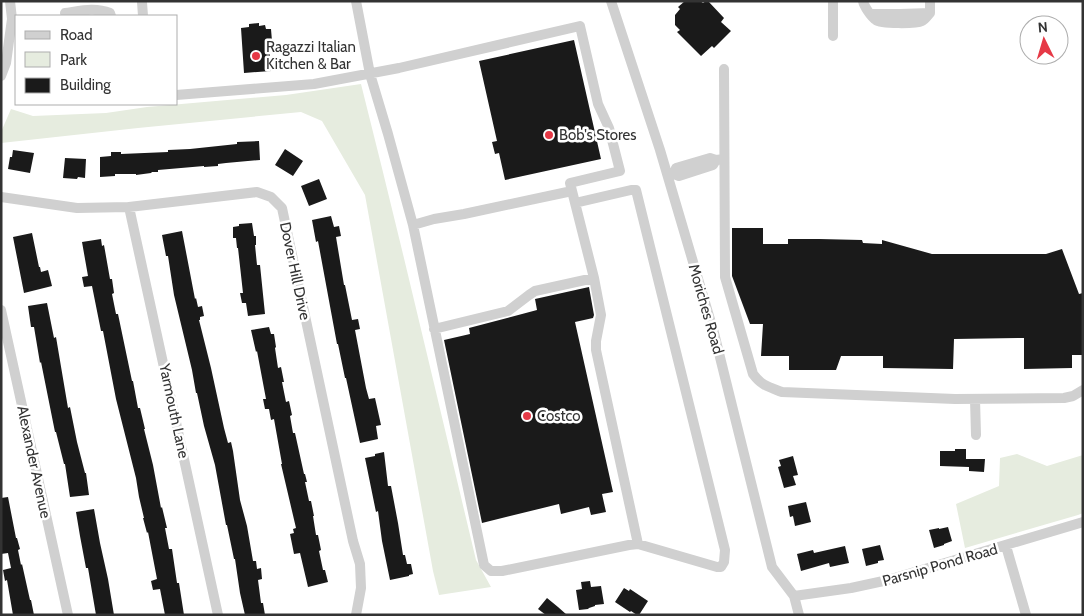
<svg xmlns="http://www.w3.org/2000/svg" width="1084" height="616" font-family="Cabin,sans-serif">
<style>
.green{fill:#e6ecdf}
.building{fill:#1a1a1a}
.lines{fill:none;stroke-linecap:round;stroke-linejoin:round}
.minor{stroke:#d0d0d0;stroke-width:10}
.poi-dot{fill:#e63946;stroke:#fff;stroke-width:2}
.labels{text-anchor:middle;dominant-baseline:central;stroke-width:5;stroke-linejoin:round;paint-order:stroke}
.poi-label{font-size:15px;fill:#333;stroke:#fff;text-anchor:start}
.street-label{font-size:15px;fill:#333;stroke:#fff}
</style>
<rect width="100%" height="100%" fill="#fff"/>
<path class="green" d="M361,84C401,242 438,401 476,560L491,587L439,595L433,571L365,195L322,121L301,112L138,128L1,143V132L11,109L33,116L106,113L147,107L286,95Z
M1017,454L1047,466L1083,455V513L1078,515L965,548L956,504L999,486L1000,458Z"/>
<path class="building" d="M685,1H700L703,3L706,1H708L724,18L721,22L731,31L714,48L712,46L701,56L677,32L680,30L675,25V15L680,9L678,7Z
M259,23V26L265,25L266,29H271L272,41L269,42L271,71L244,73L241,28L249,27V24Z
M574,40L601,159L505,180L499,153L495,154L492,142L497,141L479,61Z
M259,141L260,160L226,163L218,164V166L204,167V166L158,170V172H152L151,173L136,175V174H115V176L100,177V157L111,156V152H121V154L168,152V150L190,149L237,144V142Z
M285,149L303,161L293,176L275,165Z
M13,150L34,153L30,173L8,169L10,157H12Z
M65,158L86,159L85,178L78,177L77,179L63,178Z
M319,179L327,199L309,206L301,186Z
M331,216L334,227L339,226L341,236L336,237L344,285H345L352,320L358,319L360,329L355,330L366,388L369,399L375,398L381,425L376,426L378,439L360,443L346,378H345L338,344H337L318,241L316,242L312,220Z
M252,223L254,236H256V245H255L257,265H260L265,314L248,316L246,303H242L240,293H243L238,248H237L236,238H233V227L239,226V224Z
M732,228H763V244H788V239H819L862,240L863,243L882,244V240L932,254H1046L1062,249L1079,294L1083,293V355H1072V368L1024,369V338L954,339L953,369L883,368V356H841L836,370H789V356H761L763,324H750L732,276Z
M182,231L195,299L196,298L198,307L202,306L204,316L200,317V320H199L211,368L224,428L228,443L231,442L233,451L240,500L247,526L253,561H256L257,569L261,568L262,579L258,580L261,603H263L265,615H245L240,593L235,559H234L227,525H226L215,465L204,426L197,393H196L192,370L174,295L168,256H166L162,235Z
M32,233L39,267H40L41,272L48,270L52,286L24,293L13,237Z
M101,239L102,246L104,245L110,279H112L114,293L112,294L116,314H118L132,381H133L138,408H140L145,429H144L153,465L161,508L162,507L167,528H165L169,549H172L177,583H179L184,615H165L160,589L153,590L151,581L157,579L148,532L147,533L143,518H144L139,497L136,478L116,399L103,331H101L92,286L84,287L82,277L88,276L82,242Z
M589,287L594,315L593,318L575,322L613,492L602,494L606,512L591,515L589,507L561,514L559,504L482,523L444,340L470,334L469,328L537,310L535,299Z
M47,303L54,338L56,337L68,408L70,407L77,442L85,473H86L89,495L70,497L65,464H64L56,432H55L41,362L40,363L34,327H31L28,306Z
M269,327L271,334H274L276,347L275,348L278,368L281,367L284,382H282L286,402L289,401L292,415L290,416L293,433H295L304,474H305L307,482H305L309,501H311L314,516H313L316,535H318L321,550L319,551L323,570H325L328,582L308,587L300,553L294,554L290,534L294,533L293,529L296,528L281,464H282L274,419L271,420L269,409H265L263,399H266L257,351L256,352L251,330Z
M955,449H966V459H985L984,472L969,471V467L940,466V451H955Z
M384,452L388,486H391L398,523L403,555H405L407,564H411L413,574L409,575V576L390,580L382,541L378,511L376,512L365,458L375,456V454Z
M793,456L798,475L793,476L796,485L784,488L778,467L781,466L779,460Z
M8,497L16,538H17L20,549L18,550L21,565L22,564L30,600H31L34,615H13L7,580L5,581L3,570L11,568L8,553L1,554V498Z
M806,502L811,522L795,526L793,516L790,517L788,506Z
M94,509L100,543L108,579L114,615H96L88,568H86L80,536L76,512Z
M948,527L952,541L944,544V545L934,548L929,530L939,528V529Z
M880,545L884,560L878,561V563L866,566L862,549Z
M845,546L849,563L830,567L829,563L801,571L797,554L813,550L814,553Z
M590,581L591,587L601,586L604,604L595,605V606L589,608L588,609L579,610L576,590L582,589L581,582Z
M624,588L629,591L630,589L648,601L639,615H637L631,611L630,612L615,602Z
M547,598L558,607L567,615H546L538,609Z"/>
<g class="lines">
<path class="minor" d="M356,1L370,74L388,134L413,225L484,565L491,571H502L629,545L638,544L717,567H721L724,562L725,550L636,190H631L575,203
M611,1L660,150L714,333L772,567L794,596L799,615
M833,1V36
M863,1C864,6 871,17 876,20C881,24 916,24 922,21C925,20 928,15 930,13V1
M142,2L143,16
M65,13C80,11 95,7 110,13L111,16
M871,14H900L930,13
M724,69L725,277L753,374C762,386 769,387 782,392L955,399L1064,398L1073,396L1083,390
M1,76L6,63L12,19L10,1
M176,95L314,84L399,68L580,26L598,104L609,128L620,171L570,183L594,278L601,315L596,341V350L638,544
M674,174L676,168L710,158L716,160L724,159
M668,176L674,174L679,176L713,165L716,160
M1,197L77,208L129,207L257,192L271,197L282,208L353,541L360,564L361,588L356,615
M129,207L218,615
M413,225L434,219L464,214L572,191
M1,310L68,615
M434,329L508,311L529,295L535,291L594,278
M975,399L976,435
M1006,546L1026,615
M794,596L851,588L888,580L1083,522"/>
</g>
<g class="poi-dot">
<circle cx="256" cy="56" r="5"/>
<circle cx="549" cy="135" r="5"/>
<circle cx="527" cy="416" r="5"/>
</g>
<g class="labels">
<g class="poi-label">
<text x="266" y="47">Ragazzi Italian<tspan x="266" dy="17">Kitchen &amp; Bar</tspan></text>
<text x="559" y="135">Bob's Stores</text>
<text x="537" y="416">Costco</text>
</g>
<g class="street-label">
<text transform="translate(295 271) rotate(78)">Dover Hill Drive</text>
<text transform="translate(706 309) rotate(74)">Moriches Road</text>
<text transform="translate(174 411) rotate(78)">Yarmouth Lane</text>
<text transform="translate(34 462) rotate(78)">Alexander Avenue</text>
<text transform="translate(940 565) rotate(-16)">Parsnip Pond Road</text>
</g>
</g>
<rect width="1084" height="616" fill="none" stroke="#333333" stroke-width="5"/>
<rect x="15" y="15" width="162" height="90" fill="#ffffff" stroke="#adadad"/>
<rect x="25" y="31" width="25" height="8" fill="#d0d0d0" stroke="#adadad"/>
<text x="60" y="40" font-size="15" fill="#333333">Road</text>
<rect x="25" y="52" width="25" height="15" fill="#e6ecdf" stroke="#adadad"/>
<text x="60" y="65" font-size="15" fill="#333333">Park</text>
<rect x="25" y="78" width="25" height="15" fill="#1a1a1a" stroke="#adadad"/>
<text x="60" y="90" font-size="15" fill="#333333">Building</text>
<g transform="translate(1044 40) rotate(355)"><circle r="24" fill="#ffffff" stroke="#adadad"/>
<path d="M0-4L9 19L0 12L-9 19Z" fill="#e63946"/>
<text y="-8" font-size="14" font-weight="bold" text-anchor="middle" fill="#333333">N</text>
</g>
</svg>
